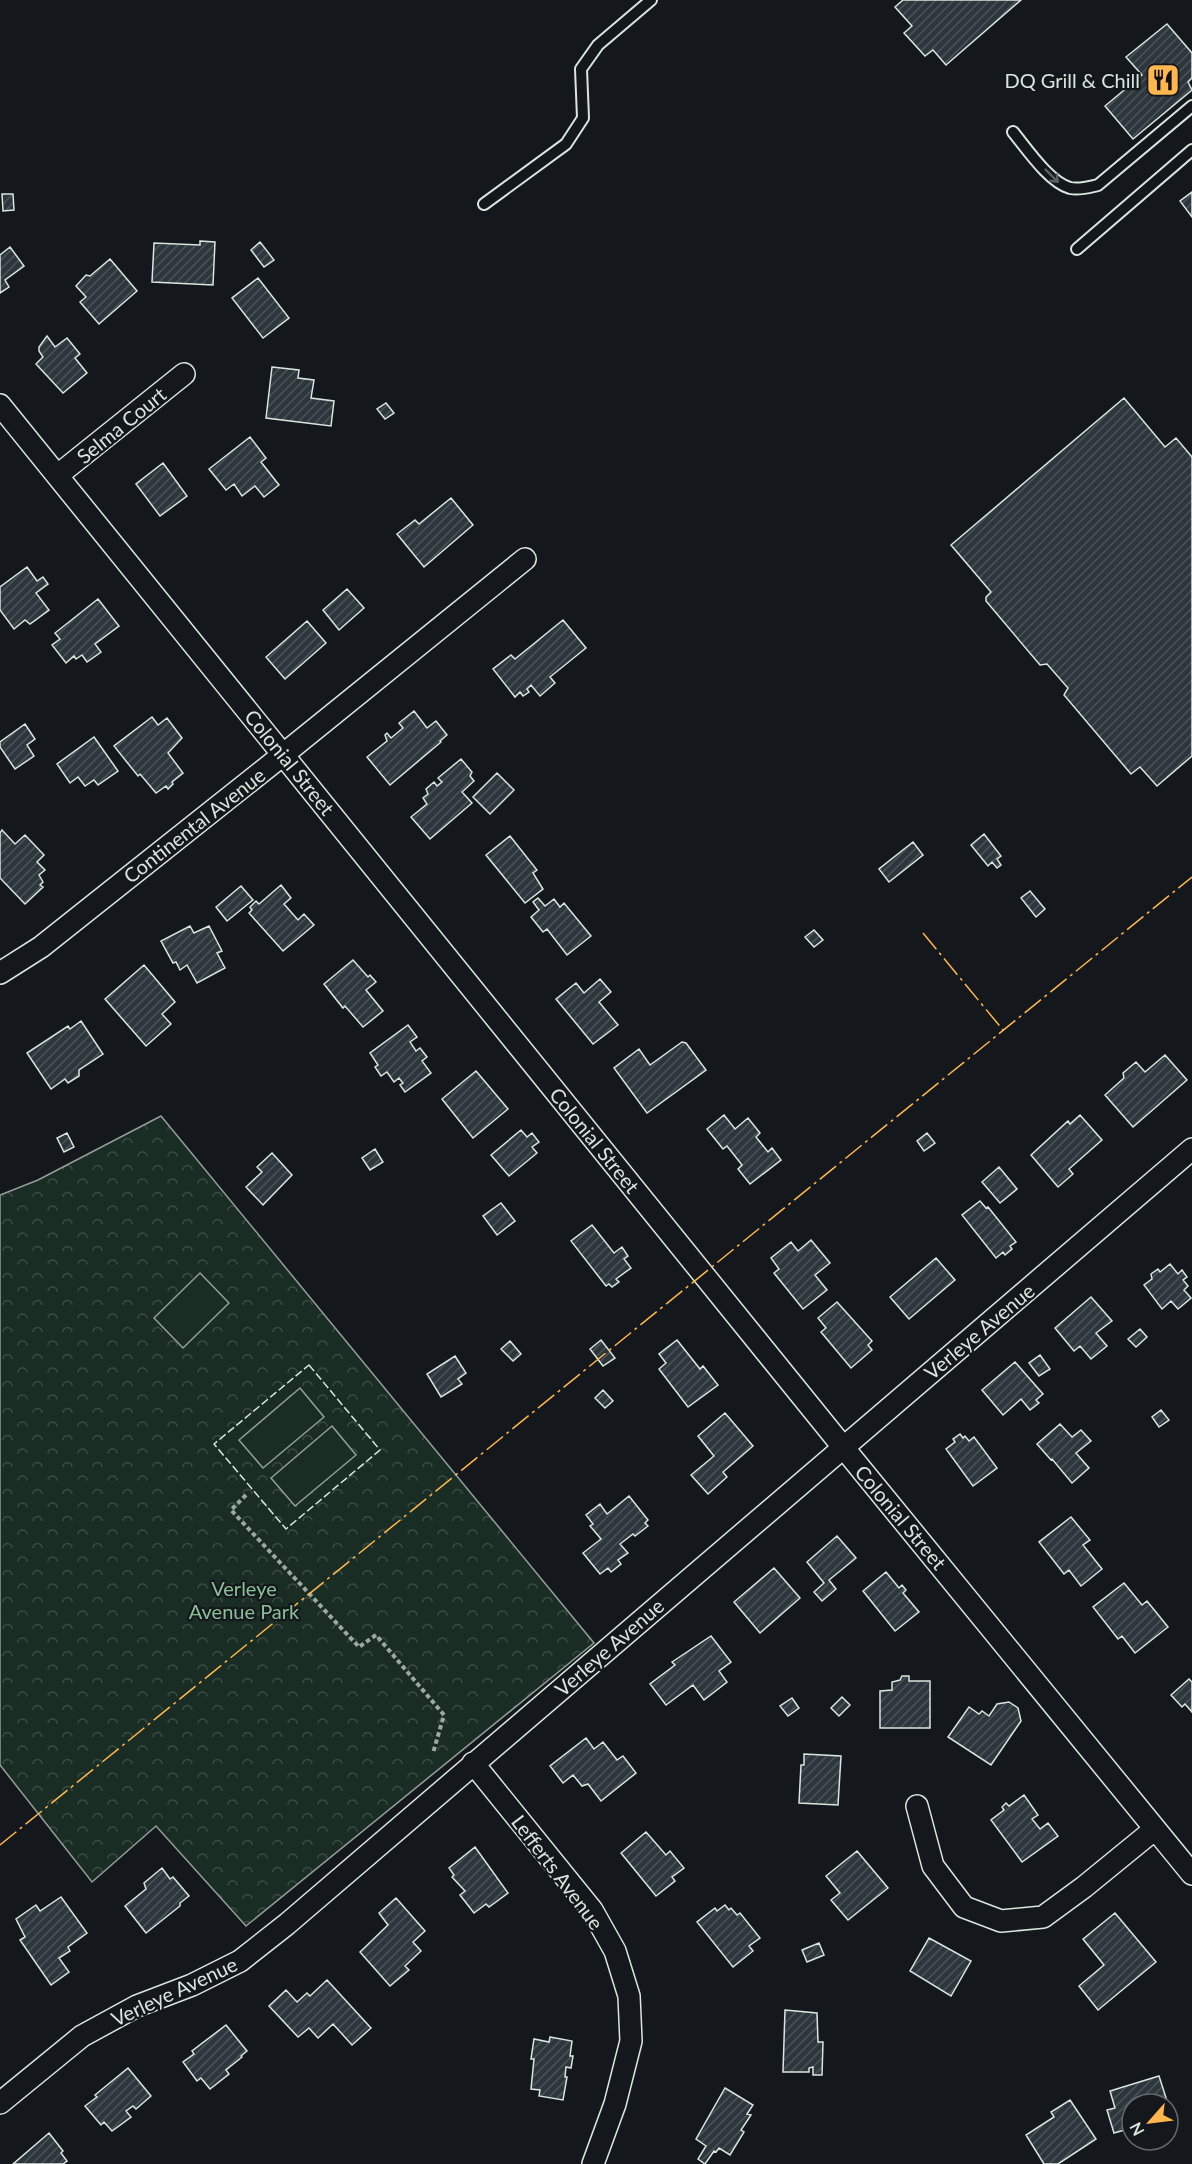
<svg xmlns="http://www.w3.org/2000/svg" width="1192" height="2164" font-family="Lato,sans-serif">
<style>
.park{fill:url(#park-crowns);stroke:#939e99;stroke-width:1.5}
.garden{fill:#1a2d24;stroke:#939e99;stroke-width:1.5}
.building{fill:url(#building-hatch);stroke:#d8e6dc;stroke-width:1.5}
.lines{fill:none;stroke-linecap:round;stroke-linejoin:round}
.service-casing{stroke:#d8e6dc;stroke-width:14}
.minor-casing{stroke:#d8e6dc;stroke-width:24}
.path{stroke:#9da8a2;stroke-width:4;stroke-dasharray:4.5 3;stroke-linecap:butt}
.service{stroke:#14181c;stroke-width:10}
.minor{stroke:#14181c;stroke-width:21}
.fence{stroke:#d8e6dc;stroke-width:1.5;stroke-dasharray:8 3;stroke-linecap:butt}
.power{stroke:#ffb74d;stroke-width:1.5;stroke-dasharray:21 4.5 3 4.5;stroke-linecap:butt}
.oneway{stroke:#59605f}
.labels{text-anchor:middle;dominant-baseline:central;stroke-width:4.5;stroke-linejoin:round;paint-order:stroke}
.poi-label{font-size:20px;fill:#d8e6dc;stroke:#14181c;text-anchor:end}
.street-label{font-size:20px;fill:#d8e6dc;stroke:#14181c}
.park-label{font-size:20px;fill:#8ac095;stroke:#14181c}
</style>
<defs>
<pattern id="park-crowns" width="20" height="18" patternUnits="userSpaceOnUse" patternTransform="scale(1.5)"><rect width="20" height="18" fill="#1a2d24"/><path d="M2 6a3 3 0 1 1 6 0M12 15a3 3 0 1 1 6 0" fill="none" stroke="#3b4b43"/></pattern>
<pattern id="building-hatch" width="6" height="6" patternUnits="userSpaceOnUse" patternTransform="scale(1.5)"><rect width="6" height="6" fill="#2c363c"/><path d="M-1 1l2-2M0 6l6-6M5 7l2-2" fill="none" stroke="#4a5358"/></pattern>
</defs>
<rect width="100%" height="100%" fill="#14181c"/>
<path class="park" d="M161,1116L594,1643L246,1926L156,1826L92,1882L0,1765V1195L38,1180Z"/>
<path class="garden" d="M200,1273L229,1303L183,1348L154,1318Z
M300,1388L324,1417L263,1468L239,1440Z
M332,1426L356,1455L295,1506L271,1478Z"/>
<path class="building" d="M903,0H1021L946,65L933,50L925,56L904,33L912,26L895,7Z
M1167,24L1192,53V78L1188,82L1192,90L1133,139L1105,106L1142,75L1126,57Z
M1192,192V217L1180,201Z
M2,194H13L14,210L3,211Z
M200,241L215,242L213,285L152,282L154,243L200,245Z
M260,242L274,260L264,267L251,250Z
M10,247L24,266L5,280L9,287L0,293V255Z
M110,259L137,291L99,324L80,302L86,297L76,286L86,275L90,276Z
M258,278L289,318L263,338L232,298Z
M47,336L55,347L67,338L80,354L75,358L87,373L63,393L36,364L43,357L39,351V347Z
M272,367L299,370L298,378L314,380L311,398L334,401L331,426L266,418Z
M1124,398L1165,447L1176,438L1192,457V756L1157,786L1140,767L1131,774L1064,695L1068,688L1047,664L1040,665L986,601V597L991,592L951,545Z
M386,403L394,413L385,419L377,409Z
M250,437L266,458L261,462L279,485L264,497L255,486L242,496L234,484L226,490L209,469Z
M163,463L187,496L160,516L136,484Z
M451,498L473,525L424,567L397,534L415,520L419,524Z
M27,567L37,581L43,577L48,584L36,593L49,610L30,624L25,620L14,629L0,610V587Z
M347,589L364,608L339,630L323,610Z
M98,599L119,626L95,644L101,652L87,662L82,655L76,659L74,656L66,663L52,645L60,639L55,633Z
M563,620L586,648L550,677L555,683L540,696L531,685L527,689L529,692L523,696L520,692L515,697L493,669L511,655L515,659Z
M307,621L326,643L285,679L266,657Z
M414,711L427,728L436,721L447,735L440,741L441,742L390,785L367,757L387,741L385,735L387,733L391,738L403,728L399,723Z
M152,717L158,725L167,718L182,738L168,753L183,773L172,782L173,784L168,789L166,786L156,793L140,774L138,776L114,746Z
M25,724L35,739L27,745L34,756L15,769L0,747V742Z
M94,737L118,771L98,785L94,780L85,786L78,777L70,783L57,764Z
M461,759L472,772L470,776L474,781L462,792L472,803L430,839L411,817L427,804L423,798L428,794L426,789L434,782L437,786L442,782L438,778Z
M497,773L514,790L490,814L473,797Z
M2,830L15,844L25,835L44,855L37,862L45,870L39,875L43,882L40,885L43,887L25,904L0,878V833Z
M984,834L1001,856L997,859L1001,865L997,868L992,862L988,866L971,845Z
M510,836L537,870L533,873L543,889L525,903L486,855Z
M913,842L923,855L889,882L879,869Z
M281,885L291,898L284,904L298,920L304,914L314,925L283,951L249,913L252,910L250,907L256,901L259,904Z
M241,886L253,900L227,921L216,907Z
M1030,891L1045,909L1036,917L1021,898Z
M538,898L545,906L554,899L560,907L564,903L591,936L567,955L547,929L543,932L531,917L539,910L533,902Z
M190,926L194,933L209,926L222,951L217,953L225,968L197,983L187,965L180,970L176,962L173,963L161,941Z
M814,930L823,940L814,947L805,937Z
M353,960L368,977L370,975L376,982L366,990L383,1011L363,1027L345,1006L343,1008L324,984Z
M144,965L175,1002L162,1014L171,1024L146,1046L105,999Z
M600,979L611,992L599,1002L618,1025L593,1044L556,999L576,983L584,993Z
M81,1021L103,1054L79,1070V1076L68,1083L65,1079L51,1089L27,1053L68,1026L70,1029Z
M408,1025L417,1037L410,1042L416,1051L420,1048L427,1057L422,1061L431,1073L405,1092L400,1085L403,1083L399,1078L394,1082L387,1072L381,1076L375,1067L378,1065L370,1053Z
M682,1042L686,1043L706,1070L647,1113L614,1068L639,1049L650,1065Z
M1165,1055L1187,1080L1133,1127L1105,1095L1124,1078L1123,1073L1136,1062L1145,1072Z
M476,1071L508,1109L473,1138L442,1099Z
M724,1115L735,1129L748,1118L760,1133L756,1137L768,1152L772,1148L781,1160L750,1184L738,1169L742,1165L727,1146L723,1149L707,1129Z
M1080,1115L1102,1140L1069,1169L1073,1174L1058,1187L1031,1155L1068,1121L1070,1124Z
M521,1130L527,1137L532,1133L539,1142L532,1147L537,1153L509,1176L491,1155Z
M67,1133L74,1147L64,1152L57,1138Z
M927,1133L935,1143L924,1151L917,1141Z
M375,1149L383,1162L370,1170L362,1158Z
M272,1153L292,1175L263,1205L246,1187L262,1172L257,1167Z
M999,1167L1017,1189L1000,1203L982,1182Z
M980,1201L986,1208L988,1207L1016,1242L1010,1246L1012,1249L1005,1255L1003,1252L996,1258L962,1215Z
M501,1203L515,1221L497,1235L483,1216Z
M592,1225L614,1253L622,1247L628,1256L624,1259L631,1268L616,1279L619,1282L612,1287L609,1284L606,1286L571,1241Z
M811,1240L830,1263L815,1275L827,1290L803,1309L774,1273L779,1269L771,1258L791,1242L798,1251Z
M936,1258L955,1280L909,1319L890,1297Z
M1170,1264L1178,1274L1182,1270L1187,1277L1183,1280L1188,1286L1184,1290L1191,1298L1178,1309L1171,1301L1162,1309L1144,1285L1152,1279L1151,1274L1158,1269L1160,1272Z
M1091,1297L1112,1321L1096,1333L1107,1346L1091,1359L1080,1346L1074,1351L1055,1328Z
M837,1302L872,1341L868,1345L872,1350L851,1368L821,1332L826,1328L818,1318Z
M1140,1329L1147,1337L1136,1347L1128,1339Z
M601,1340L615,1358L603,1366L590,1349Z
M677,1340L700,1369L703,1366L718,1385L688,1407L659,1369L666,1363L659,1354Z
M510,1341L521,1354L513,1361L501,1349Z
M1040,1355L1050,1369L1039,1376L1029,1363Z
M455,1356L466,1373L458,1379L462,1384L441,1397L427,1374Z
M1015,1362L1043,1394L1036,1400L1039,1403L1030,1410L1021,1399L1003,1415L982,1390Z
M603,1390L613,1401L605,1408L595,1398Z
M1161,1410L1169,1420L1159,1427L1152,1417Z
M725,1413L753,1446L723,1472L727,1477L708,1494L691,1475L714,1456L698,1436Z
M1060,1424L1072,1437L1081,1430L1091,1441L1076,1453L1089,1468L1072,1483L1052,1459L1051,1460L1037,1444Z
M960,1434L963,1438L965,1436L969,1441L974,1437L997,1468L973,1486L946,1449L955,1442L953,1439Z
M629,1496L648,1520L645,1523L648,1526L635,1536L633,1534L620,1544L628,1553L618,1560L621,1564L611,1572L608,1568L600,1574L583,1553L601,1539L590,1526L593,1524L586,1515L600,1504L607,1514Z
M1071,1517L1090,1540L1083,1545L1102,1569L1081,1586L1069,1570L1064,1574L1039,1542Z
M837,1536L856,1558L829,1580L836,1589L822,1601L814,1592L824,1583L807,1562Z
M774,1568L800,1598L760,1633L734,1602Z
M886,1572L899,1588L902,1585L906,1590L903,1593L919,1612L895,1631L863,1591Z
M1124,1583L1142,1605L1147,1601L1168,1627L1135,1653L1122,1636L1118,1639L1093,1607Z
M711,1636L731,1662L719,1671L727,1682L704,1700L693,1685L666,1705L650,1684L675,1665L672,1662Z
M902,1676H909V1681H930V1728H880V1691L892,1690V1682L900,1680Z
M1189,1679L1192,1682V1712L1185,1704L1182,1707L1171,1695Z
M842,1697L850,1705L839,1716L831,1708Z
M792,1698L799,1708L788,1716L780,1706Z
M1009,1702L1018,1708L1021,1721L991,1765L948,1737L969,1707L979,1714L982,1711L989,1716L997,1704Z
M586,1738L594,1749L603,1742L617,1760L623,1756L636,1773L601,1801L588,1784L582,1786L573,1775L563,1783L550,1766Z
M804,1754L841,1756L838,1805L799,1803L801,1765H804Z
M1024,1795L1038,1815L1032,1819L1040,1829L1048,1823L1058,1836L1022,1862L991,1820L1004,1810L1002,1807L1006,1803L1009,1806Z
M646,1832L666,1855L670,1851L684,1868L672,1877L675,1881L656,1896L621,1853Z
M475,1847L508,1893L489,1907L486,1904L474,1913L460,1895L465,1891L452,1877L454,1875L449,1868Z
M857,1851L888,1888L848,1920L831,1900L840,1893L826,1876Z
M162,1868L170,1879L173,1877L189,1896L180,1903V1906L146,1933L125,1906L146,1889L144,1883Z
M61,1897L87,1933L68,1947L70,1951L59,1958L69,1972L51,1985L20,1940L25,1937L16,1919L36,1905L40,1911Z
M396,1898L425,1931L413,1942L421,1951L405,1966L409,1970L390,1986L360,1952L388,1925L379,1913Z
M725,1905L729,1910L731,1908L737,1915L740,1913L760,1938L749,1946L753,1951L733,1967L697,1922L715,1908L717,1911Z
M1115,1913L1156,1962L1098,2010L1079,1986L1104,1965L1083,1939Z
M929,1938L971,1961L951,1996L910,1971Z
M819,1943L824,1955L807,1962L802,1950Z
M327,1980L371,2028L352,2045L333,2024L318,2038L309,2028L298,2037L269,2006L286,1990L297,2002L307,1993L310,1996Z
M785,2010L817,2013L818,2042H823L822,2075H813V2067L809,2068V2072H783Z
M226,2025L247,2051L241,2056L242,2057L226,2070L229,2074L210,2089L201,2078L197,2081L183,2062L194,2054L192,2051Z
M550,2037L572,2041L570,2056H573L571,2068L566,2067L565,2077H567L563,2100L539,2096L540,2090L531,2089L534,2059H531L534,2039L549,2042Z
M128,2068L151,2096L136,2109L133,2106L126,2111L131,2117L112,2131L104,2122L101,2125L85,2106L97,2097L95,2095Z
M1159,2076L1168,2104H1132V2128L1114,2133L1107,2110L1115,2108L1110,2091Z
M725,2088L753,2105L747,2114L751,2115L741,2130L744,2132L730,2155L719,2148L716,2152L714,2151L705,2164L698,2159L706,2146L696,2139Z
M1070,2100L1096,2139L1058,2164H1044L1026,2135L1054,2117L1051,2112Z
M49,2133L63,2151L61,2153L67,2161L63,2164H13Z"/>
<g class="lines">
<defs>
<path id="service" d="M1013,132C1027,149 1049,182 1070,188C1080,190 1089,187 1098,185L1192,106
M484,204L566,144L583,118L581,69L598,45L651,0
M1077,249L1192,150"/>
<path id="minor" d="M0,405L843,1447L1192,1874
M58,475L184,374
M0,973L41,947L284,754L525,559
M473,1763L592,1910L615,1951L629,1996L631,2041L615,2104L593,2164
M917,1806L933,1866L964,1907L1001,1921L1043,1917L1084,1887L1155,1829
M0,2103L82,2036L137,2006L192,1985L240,1961L287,1924L1192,1149"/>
</defs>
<use href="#service" class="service-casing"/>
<use href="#minor" class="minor-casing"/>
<path class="path" d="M246,1495L231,1510L359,1647L376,1635L444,1715L433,1753"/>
<use href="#service" class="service"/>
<use href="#minor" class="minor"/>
<path class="fence" d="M309,1365L380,1450L286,1529L214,1444Z"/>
<path class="power" d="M923,933L1003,1030
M0,1845L1192,877"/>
</g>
<defs><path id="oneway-shaft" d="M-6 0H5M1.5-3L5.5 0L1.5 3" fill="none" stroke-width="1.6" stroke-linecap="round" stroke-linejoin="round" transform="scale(1.5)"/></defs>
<use class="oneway" href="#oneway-shaft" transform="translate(1052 176) rotate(45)"/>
<defs>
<symbol id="restaurant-square" viewBox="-11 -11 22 22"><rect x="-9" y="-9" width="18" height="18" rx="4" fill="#ffb74d" stroke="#14181c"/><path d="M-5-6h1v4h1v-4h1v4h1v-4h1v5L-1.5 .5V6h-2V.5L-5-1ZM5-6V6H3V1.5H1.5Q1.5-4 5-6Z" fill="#111"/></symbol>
</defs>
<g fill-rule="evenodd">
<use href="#restaurant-square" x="1144" y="61" width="38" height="38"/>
</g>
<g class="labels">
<g class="poi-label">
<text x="1140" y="80">DQ Grill &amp; Chill</text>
</g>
<g class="street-label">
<text transform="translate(121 425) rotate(-39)">Selma Court</text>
<text transform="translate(290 762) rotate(51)">Colonial Street</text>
<text transform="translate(194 825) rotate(-38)">Continental Avenue</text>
<text transform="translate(595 1140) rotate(51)">Colonial Street</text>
<text transform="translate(979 1331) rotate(-40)">Verleye Avenue</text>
<text transform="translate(901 1517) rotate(50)">Colonial Street</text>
<text transform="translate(609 1647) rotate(-41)">Verleye Avenue</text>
<text transform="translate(558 1872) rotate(53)">Lefferts Avenue</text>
<text transform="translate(174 1991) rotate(-25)">Verleye Avenue</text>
</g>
<g class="park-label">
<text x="244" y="1588">Verleye<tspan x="244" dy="23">Avenue Park</tspan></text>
</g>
</g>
<g transform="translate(1150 2122) rotate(242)"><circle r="28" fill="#14181c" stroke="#626a69" stroke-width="1.5"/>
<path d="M0-4.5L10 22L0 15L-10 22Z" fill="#ffb74d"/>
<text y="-9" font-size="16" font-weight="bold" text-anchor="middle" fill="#d8e6dc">N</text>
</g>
</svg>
